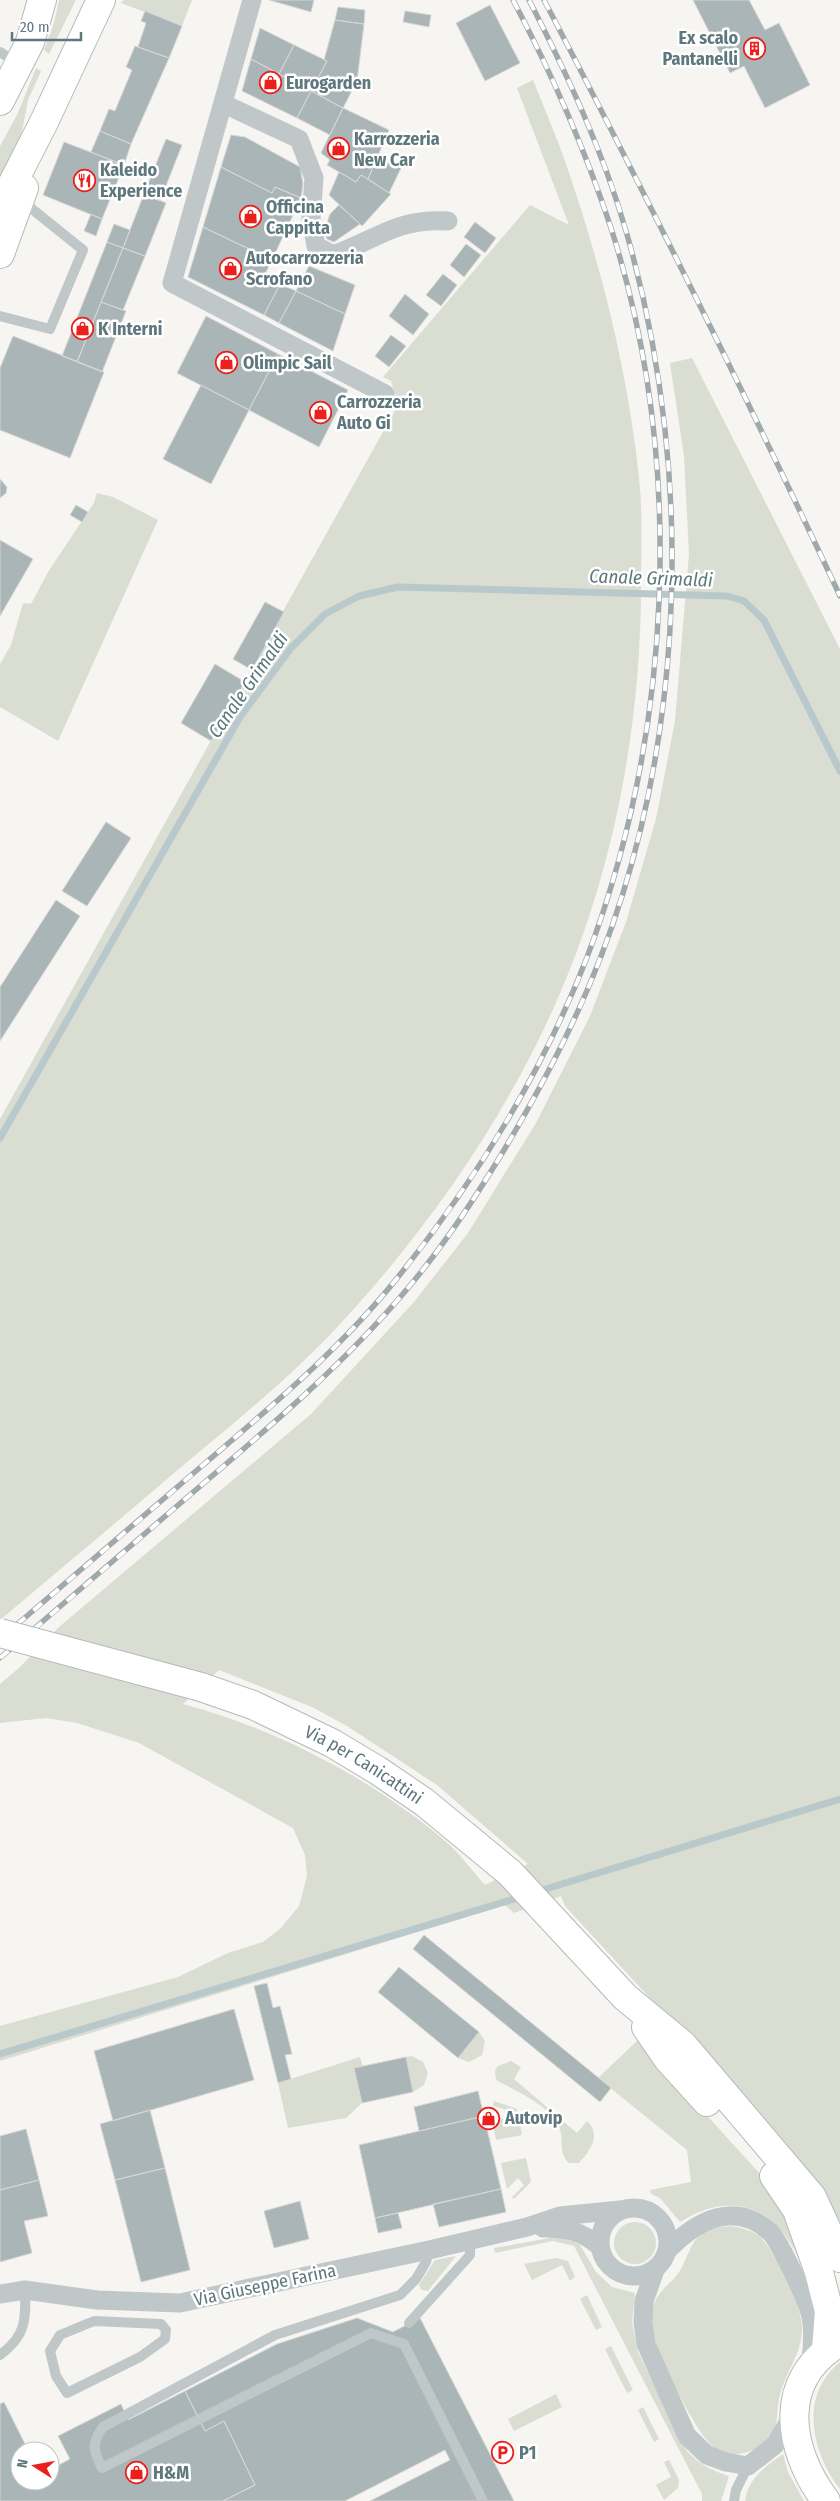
<svg xmlns="http://www.w3.org/2000/svg" width="840" height="2501" font-family="'Fira Sans Condensed',sans-serif">
<style>
.green{fill:#d9ddd2;fill-rule:evenodd}
.lines{fill:none;stroke-linecap:round;stroke-linejoin:round}
.stream{stroke:#b9c9cb;stroke-width:7}
.building{fill:#a9b5b7;stroke:#d7d6d4}
.primary-casing{stroke:#b4babc;stroke-width:30}
.lane{stroke:#c0c7c8;stroke-width:10}
.street{stroke:#c0c7c8;stroke-width:19}
.primary{stroke:#fff;stroke-width:28}
.rail-casing{stroke:#9fa9ac;stroke-width:5.5}
.rail{stroke:#fff;stroke-width:4;stroke-dasharray:11;stroke-linecap:butt}
.primary-bridge-casing{stroke:#b4babc;stroke-width:30;stroke-linecap:butt}
.primary-bridge{stroke:#fff;stroke-width:28}
.labels{text-anchor:middle;dominant-baseline:central;stroke-width:5;stroke-linejoin:round;paint-order:stroke}
.poi-label{font-size:18px;font-weight:bold;fill:#5f787e;stroke:#fff;text-anchor:start}
.street-label{font-size:18px;fill:#5f787e;stroke:#fff}
.water-label{font-size:19px;font-style:italic;fill:#5a787a;stroke:#fff}
</style>
<rect width="100%" height="100%" fill="#f6f5f2"/>
<path class="green" d="M59,0H76L49,54L44,50L54,23Z
M124,0H192L182,26L121,3Z
M36,68L41,71L28,100L20,142L0,179V146L17,115Z
M533,80C544,108 556,135 566,164C601,265 628,372 639,478C643,514 641,551 641,586C641,725 614,870 558,998C503,1124 421,1239 327,1338C283,1383 234,1423 186,1463C124,1516 62,1568 0,1620V1119L398,405L391,381L383,377L530,205L569,225L517,88Z
M692,358L840,649V2221L814,2176L565,1906L561,1896L514,1913L505,1905L0,2061V2026L178,1977L228,1953L263,1942L280,1929L299,1906L307,1876L305,1855L293,1828L139,1743L77,1723L46,1718L0,1723V1684L20,1667L59,1627L311,1414L414,1302L468,1233L536,1123L590,1016L626,922L656,819L675,721L689,554L684,456L670,363ZM219,1670L312,1707L347,1726L437,1785L528,1864L485,1885C471,1870 459,1852 444,1840C369,1777 276,1729 183,1704Z
M97,493L113,497L158,520L58,741L0,707V664L11,645L23,603L31,604L48,572L94,503Z
M479,2032L485,2041L482,2055L469,2062L458,2058Z
M638,2040L773,2188L783,2204L817,2299C809,2281 802,2261 791,2244C763,2199 721,2196 680,2222L660,2198L651,2194L650,2190L691,2182L687,2150L598,2078Z
M412,2056L423,2062L428,2073L424,2085L413,2092L406,2057Z
M360,2057L363,2066L354,2068L362,2103L346,2118L288,2128L278,2083Z
M511,2061L521,2067L514,2079L577,2133L587,2121C602,2135 590,2151 579,2163H569C558,2154 564,2138 559,2126C550,2106 515,2090 496,2080L495,2070L498,2066Z
M494,2101L517,2109L522,2135L496,2140L491,2115L507,2120L510,2111L493,2106Z
M526,2158L531,2182L514,2199L512,2197L524,2185L518,2178L507,2189L501,2163Z
M614 2243a21 21 0 1 1 42 0a21 21 0 1 1-42 0Z
M731,2226C741,2228 751,2230 759,2236C776,2251 804,2309 802,2331C801,2353 787,2371 781,2391C777,2403 778,2414 776,2425C772,2444 749,2455 732,2454C728,2453 721,2452 717,2450C698,2438 665,2368 657,2346C653,2335 651,2320 653,2308C656,2291 673,2283 681,2269C695,2241 693,2229 731,2226Z
M556,2237L573,2241L580,2245L596,2272L612,2287L635,2293L632,2323L638,2352L687,2451C699,2464 712,2471 729,2476L721,2501H702V2494L574,2246L553,2241L495,2253L494,2248Z
M456,2256L428,2291L421,2290L419,2285L435,2260Z
M556,2258L568,2261L575,2277L570,2281L562,2265L532,2280L524,2264Z
M587,2295L602,2327L596,2330L580,2299Z
M611,2346L633,2390L627,2393L605,2349Z
M840,2362V2489C811,2452 799,2395 840,2362Z
M556,2394L562,2407L514,2431L508,2419Z
M643,2407L659,2439L654,2442L638,2410Z
M783,2454L788,2472L804,2501H745C748,2478 765,2467 783,2454Z
M669,2460L679,2480L678,2488L664,2500L656,2485L671,2477L664,2462Z"/>
<g class="lines">
<path class="stream" d="M0,1138L240,717L291,648L325,614L359,596L398,587L727,596L744,601L764,620L840,771
M536,1892L840,1799
M0,2054L524,1896"/>
</g>
<path class="building" d="M269,0H314L311,12Z
M693,0H749L765,30L779,23L810,85L765,108L744,66L730,73Z
M490,5L520,63L485,81L456,23Z
M338,7L365,10L364,24L335,20Z
M145,11L182,26L169,58L138,47L146,23L141,21Z
M405,11L431,15L429,27L403,22Z
M335,20L364,24L357,81L343,108L311,91L327,61L324,60Z
M260,28L294,45L279,74L251,59Z
M294,45L327,61L311,91L279,74Z
M135,46L169,58L131,144L100,131L109,109L115,111L132,70L126,67Z
M251,59L311,91L297,118L242,91Z
M311,91L343,108L330,135L297,118Z
M343,108L389,130L368,179L361,175L356,182L327,165L330,160L321,153Z
M100,131L131,144L124,165L91,152Z
M231,135L245,137L300,167L303,184L301,198L275,187L272,193L221,167Z
M166,139L182,145L160,201L144,194Z
M64,142L124,165L102,219L43,195Z
M378,155L402,166L389,193L368,179Z
M221,167L272,193L275,187L301,198L272,260L203,227Z
M339,172L356,182L361,175L391,194L362,226L329,195Z
M144,194L166,203L145,256L123,248Z
M339,205L360,224L334,242L327,239L324,232L330,214Z
M91,214L102,219L96,236L84,231Z
M475,222L496,238L485,253L464,237Z
M114,224L130,230L123,248L107,242Z
M203,227L272,260L264,276L280,284L264,315L188,277Z
M107,242L123,248L77,362L62,356Z
M466,244L481,255L464,277L450,265Z
M123,248L145,256L123,310L101,302Z
M309,266L355,285L345,314L296,291Z
M443,274L457,285L441,306L426,295Z
M280,284L296,291L279,323L264,315Z
M296,291L345,314L333,351L279,323Z
M405,294L429,314L413,335L389,316Z
M101,302L126,311L102,372L77,362Z
M206,316L278,354L249,410L177,373Z
M391,335L406,346L389,367L375,356Z
M13,336L104,372L70,458L0,430V368Z
M278,354L348,390L319,447L249,410Z
M201,385L249,410L211,484L163,459Z
M0,479L7,487L6,493L0,498Z
M76,505L88,512L82,522L70,515Z
M0,540L33,559L0,616Z
M265,602L284,612L252,670L233,659Z
M215,664L245,682L211,741L181,723Z
M106,822L131,838L87,906L62,891Z
M56,900L80,916L0,1041V987Z
M424,1935L611,2088L600,2102L413,1949Z
M399,1967L479,2032L458,2058L378,1992Z
M267,1983L273,2008L280,2006L292,2054L285,2055L291,2079L278,2083L254,1986Z
M234,2009L254,2080L113,2121L94,2051Z
M406,2057L413,2092L362,2103L354,2068Z
M478,2091L484,2116L419,2131L414,2107Z
M150,2110L165,2168L115,2180L100,2124Z
M484,2116L501,2189L375,2218L359,2145Z
M26,2129L39,2180L0,2190V2136Z
M165,2168L190,2270L141,2282L115,2180Z
M39,2180L48,2216L24,2221L32,2253L0,2262V2190Z
M501,2189L506,2212L439,2227L433,2204Z
M300,2201L309,2239L274,2248L264,2211Z
M398,2213L402,2228L378,2233L375,2218Z
M357,2318L393,2332L420,2318L514,2501H370L450,2460L445,2450L345,2501H223L255,2485L224,2421L205,2431L185,2391L277,2344Z
M185,2391L205,2431L224,2421L255,2485L223,2501H0V2404L4,2402L25,2444L22,2445L25,2451H20V2481H50V2470L70,2459L58,2436L121,2404L128,2420Z"/>
<g class="lines">
<defs>
<g id="primary">
<path d="M0,101L30,42L42,0"/>
<path d="M0,208L44,122L101,0"/>
<path d="M0,254L24,188"/>
<path id="s1" d="M201,1687L253,1705L332,1743L377,1770L424,1802L510,1873L625,1997L683,2045L812,2197L840,2258"/>
<path d="M646,2027L668,2059L707,2102"/>
<path d="M774,2176L797,2210L819,2272L829,2311L826,2350"/>
<path d="M826,2501C787,2449 776,2379 840,2342"/>
</g>
</defs>
<use href="#primary" class="primary-casing"/>
<path class="lane" d="M0,52L18,64
M0,316L50,329L83,250L32,209L24,198
M429,2250L426,2262L416,2279L400,2295L275,2335L103,2427C91,2444 93,2450 102,2468L371,2333L404,2344L483,2501
M94,2321L161,2324L166,2330L165,2339L140,2357L67,2393L56,2376L50,2351L60,2335Z
M409,2323L470,2255V2239
M0,2355C26,2336 26,2320 25,2290
M734,2501L736,2490L748,2466"/>
<path class="street" d="M252,0L172,283L385,394
M224,104L299,139L314,178L311,219L316,246L333,255C378,239 396,218 448,221
M600 2242a34 34 0 1 1 68 0a34 34 0 1 1-68 0Z
M543,2228C567,2228 582,2231 600,2247
M668,2250C696,2221 735,2199 771,2233C779,2242 786,2259 792,2270C810,2308 816,2317 811,2361
M655,2270L644,2301L643,2323L646,2344L687,2436L707,2455L726,2462L748,2466L775,2445L794,2413
M0,2294L25,2290L97,2300L180,2303L429,2250L527,2227L560,2216L620,2210"/>
<use href="#primary" class="primary"/>
<defs>
<path id="rail" d="M544,0C647,197 746,395 840,596
M0,1639C68,1581 136,1523 203,1465C273,1405 345,1345 402,1272C477,1178 542,1072 586,960C673,732 686,462 611,228C585,149 552,74 513,0
M0,1658C66,1602 132,1545 198,1488C272,1425 346,1362 408,1288C445,1244 478,1194 507,1145C530,1106 552,1066 571,1026C687,783 700,487 626,231C603,151 567,74 529,0"/>
</defs>
<use href="#rail" class="rail-casing"/>
<use href="#rail" class="rail"/>
<defs>
<path id="primary-bridge" d="M0,1633L201,1687"/>
</defs>
<use href="#primary-bridge" class="primary-bridge-casing"/>
<use href="#primary-bridge" class="primary-bridge"/>
</g>
<defs>
<symbol id="building-ring" viewBox="-11 -11 22 22"><circle r="9.5" fill="#fff" stroke="#eb1f1c" stroke-width="1.5"/><path d="M-4-6H4V6H1V3H-1V6H-4ZM-2.5-4.3h1.7v1.8h-1.7ZM.8-4.3h1.7v1.8H.8ZM-2.5-1h1.7V.8h-1.7ZM.8-1h1.7V.8H.8Z" fill="#eb1f1c"/></symbol>
<symbol id="shop-ring" viewBox="-11 -11 22 22"><circle r="9.5" fill="#fff" stroke="#eb1f1c" stroke-width="1.5"/><path d="M-5-2.5h2.3a2.7 3.5 0 0 1 5.4 0H5L5.5 6h-11ZM-1.5-2.5h3a1.5 2.3 0 0 0-3 0Z" fill="#eb1f1c"/></symbol>
<symbol id="restaurant-ring" viewBox="-11 -11 22 22"><circle r="9.5" fill="#fff" stroke="#eb1f1c" stroke-width="1.5"/><path d="M-5-6h1v4h1v-4h1v4h1v-4h1v5L-1.5 .5V6h-2V.5L-5-1ZM5-6V6H3V1.5H1.5Q1.5-4 5-6Z" fill="#eb1f1c"/></symbol>
<symbol id="parking-ring" viewBox="-11 -11 22 22"><circle r="9.5" fill="#fff" stroke="#eb1f1c" stroke-width="1.5"/><path d="M-3.5-5.5H1a3.5 3.5 0 0 1 0 7H-1V5.5H-3.5ZM-1-3.4V-.6H.8a1.4 1.4 0 0 0 0-2.8Z" fill="#eb1f1c"/></symbol>
</defs>
<g fill-rule="evenodd">
<use href="#building-ring" x="742" y="36" width="25" height="25"/>
<use href="#shop-ring" x="258" y="70" width="25" height="25"/>
<use href="#shop-ring" x="326" y="136" width="25" height="25"/>
<use href="#restaurant-ring" x="72" y="168" width="25" height="25"/>
<use href="#shop-ring" x="238" y="204" width="25" height="25"/>
<use href="#shop-ring" x="218" y="256" width="25" height="25"/>
<use href="#shop-ring" x="70" y="316" width="25" height="25"/>
<use href="#shop-ring" x="214" y="350" width="25" height="25"/>
<use href="#shop-ring" x="308" y="400" width="25" height="25"/>
<use href="#shop-ring" x="476" y="2106" width="25" height="25"/>
<use href="#parking-ring" x="490" y="2440" width="25" height="25"/>
<use href="#shop-ring" x="124" y="2460" width="25" height="25"/>
</g>
<g class="labels">
<g class="poi-label">
<text x="738" y="38" text-anchor="end">Ex scalo<tspan x="738" dy="21">Pantanelli</tspan></text>
<text x="286" y="83">Eurogarden</text>
<text x="354" y="139">Karrozzeria<tspan x="354" dy="21">New Car</tspan></text>
<text x="100" y="170">Kaleido<tspan x="100" dy="21">Experience</tspan></text>
<text x="266" y="207">Officina<tspan x="266" dy="21">Cappitta</tspan></text>
<text x="246" y="258">Autocarrozzeria<tspan x="246" dy="21">Scrofano</tspan></text>
<text x="98" y="329">K Interni</text>
<text x="243" y="363">Olimpic Sail</text>
<text x="337" y="402">Carrozzeria<tspan x="337" dy="21">Auto Gi</tspan></text>
<text x="505" y="2118">Autovip</text>
<text x="519" y="2453">P1</text>
<text x="153" y="2473">H&amp;M</text>
</g>
<g class="street-label">
<text stroke="none"><textPath href="#s1" startOffset="181">Via per Canicattini</textPath></text>
<text transform="translate(265 2285) rotate(-12)">Via Giuseppe Farina</text>
</g>
<g class="water-label">
<text transform="translate(651 578) rotate(2)">Canale Grimaldi</text>
<text transform="translate(248 685) rotate(-55)">Canale Grimaldi</text>
</g>
</g>
<g transform="translate(35 2466) rotate(281)"><circle r="24" fill="#ffffff" stroke="#bfc9cb"/>
<path d="M0-4L9 19L0 12L-9 19Z" fill="#eb1f1c"/>
<text y="-8" font-size="14" font-weight="bold" text-anchor="middle" fill="#5f787e">N</text>
</g>
<path d="M12 32v8h69v-8" fill="none" stroke="#5f787e" stroke-width="2.5"/>
<text x="20" y="32" font-size="15" fill="#5f787e" stroke="#ffffff" stroke-width="4" paint-order="stroke">20 m</text>
</svg>
